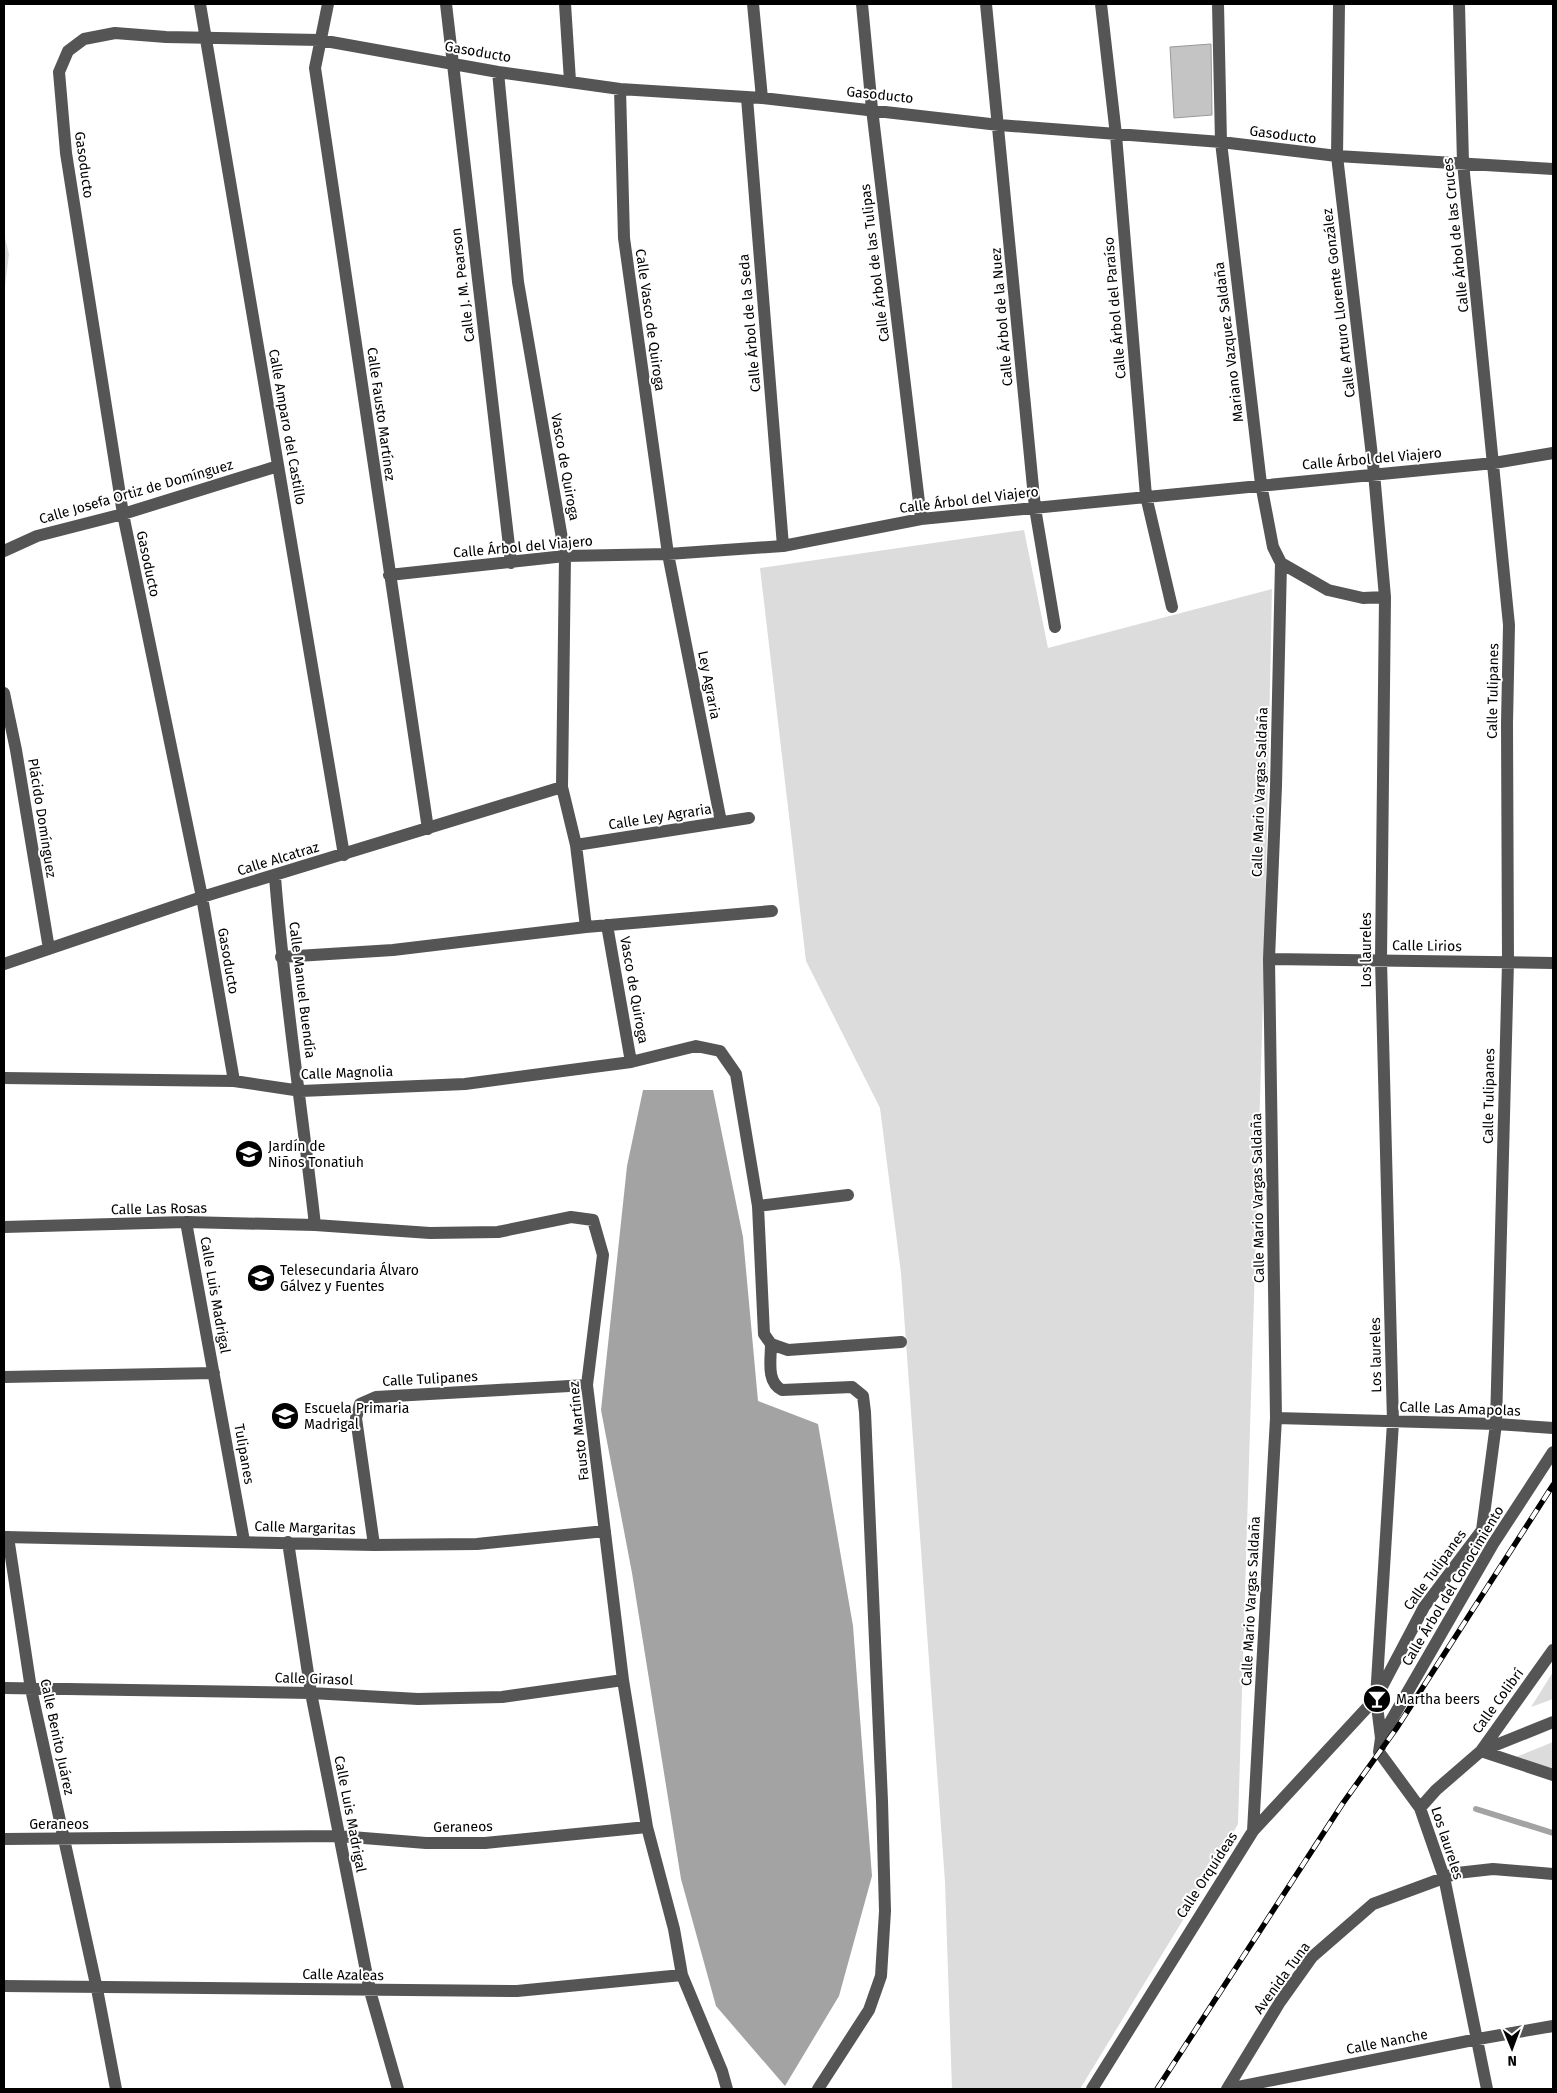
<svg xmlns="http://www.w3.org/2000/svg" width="1557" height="2093" font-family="'Fira Sans',sans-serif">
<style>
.green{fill:#dcdcdc}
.water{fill:#a3a3a3}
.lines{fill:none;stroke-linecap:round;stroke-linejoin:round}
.stream{stroke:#a3a3a3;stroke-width:6}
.building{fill:#c4c4c4;stroke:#999}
.minor{stroke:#555;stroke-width:12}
.rail-casing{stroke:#000;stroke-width:5.5}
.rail{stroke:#fff;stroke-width:4;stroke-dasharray:11;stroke-linecap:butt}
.labels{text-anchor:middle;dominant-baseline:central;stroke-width:4;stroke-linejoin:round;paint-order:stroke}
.street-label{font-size:14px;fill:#000;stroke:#fff}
.poi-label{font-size:14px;fill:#000;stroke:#fff;text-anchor:start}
</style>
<rect width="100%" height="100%" fill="#fff"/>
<path class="green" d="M4,234L9,254L4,294Z
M1024,530L1048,648L1272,589L1264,968L1238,1824L1186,1915L1080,2089H952L945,1882L901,1273L880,1108L806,961L760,568Z
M1553,1672V1699L1531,1707Z
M1553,1742V1771L1511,1759Z"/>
<path class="water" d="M643,1090H713L743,1237L758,1401L818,1424L853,1626L872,1876L839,1996L785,2086L716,2006L681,1879L632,1573L601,1410L627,1166Z"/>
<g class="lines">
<path class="stream" d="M1476,1809L1553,1833"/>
</g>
<path class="building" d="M1211,44L1212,115L1174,118L1170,47Z"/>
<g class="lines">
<path class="minor" d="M200,4L344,855
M328,4L315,68L428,829
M446,4L511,563
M565,4L570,81
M753,4L762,98
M862,4L872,109L921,519
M986,4L1035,508L1055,627
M1101,4L1116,135L1146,496L1172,607
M1218,4L1221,142L1261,484L1273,547L1281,563L1328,590L1363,598L1385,597
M1339,4L1337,156L1374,473L1385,597L1381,960L1393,1422L1376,1698L1381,1738L1379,1752L1420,1808L1444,1877L1487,2089
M498,72L518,282L565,556L562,787L576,845L586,927
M620,89L624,238L668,554L721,822
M747,98L783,546
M4,551L37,536L123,514L278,466
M389,575L565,556L668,554L783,546L921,519L1494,463L1553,453
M4,693L16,750L49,949
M576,845L749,818
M275,877C284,993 302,1109 315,1225
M607,925L631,1062
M281,957L393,950L586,927L772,911
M1269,959L1553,963
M4,964L202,897L562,787
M4,1078L234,1081L301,1091L465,1084L631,1062L696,1046L720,1051L736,1074L758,1206L764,1334L771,1344L788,1350L901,1342
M234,1081L202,897L123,514L66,153L59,72L68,51L84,39L115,33L166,37L320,40L498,72L620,89L762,98L999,125L1221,142L1337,156L1553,169
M758,1206L848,1195
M186,1222L244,1541
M4,1227L186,1222L315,1225L430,1233L498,1232L571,1217L593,1220L603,1255L587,1385L623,1680L647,1827L674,1929L682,1975L722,2071L727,2089
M771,1344C771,1360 766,1382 782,1390L852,1387L863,1396L865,1412L882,1801L885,1911L881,1976L869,2010L818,2089
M4,1377L214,1373
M1276,1418L1496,1424L1553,1428
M4,1537L374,1545L477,1544L605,1531
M8,1537L31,1689L97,1989L116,2089
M288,1542L311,1693L370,1991L398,2089
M374,1545L356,1418L360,1404L376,1397L587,1385
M4,1688L311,1693L418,1699L502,1697L623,1680
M1381,1738L1493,1544L1553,1452
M1481,1751L1553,1722
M1481,1751L1553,1775
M1420,1808L1436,1790L1481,1751L1553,1650
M1253,1831L1276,1418L1269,959L1276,786L1281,563
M4,1839L339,1836L426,1843H485L647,1827
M4,1986L517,1991L682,1975
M1092,2089L1253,1831L1376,1698L1424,1607L1482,1530L1496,1424L1508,962L1507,723L1509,625L1463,163L1459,4
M1227,2089L1280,2002L1312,1957L1373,1904L1457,1873L1493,1869L1553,1874
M1228,2089L1478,2039L1553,2026"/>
<defs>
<path id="rail" d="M1157,2089L1343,1803L1396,1729L1553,1485"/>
</defs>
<use href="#rail" class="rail-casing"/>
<use href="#rail" class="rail"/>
</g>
<defs>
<symbol id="school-disc" viewBox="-11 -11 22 22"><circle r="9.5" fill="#000" stroke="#fff"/><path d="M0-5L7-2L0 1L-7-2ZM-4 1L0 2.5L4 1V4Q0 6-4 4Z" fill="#fff"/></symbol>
<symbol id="bar-disc" viewBox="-11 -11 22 22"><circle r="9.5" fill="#000" stroke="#fff"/><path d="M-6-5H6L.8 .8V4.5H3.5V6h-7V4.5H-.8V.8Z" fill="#fff"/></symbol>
</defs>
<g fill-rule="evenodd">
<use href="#school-disc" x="233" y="1138" width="32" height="32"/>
<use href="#school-disc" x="245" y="1262" width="32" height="32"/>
<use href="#school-disc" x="269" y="1400" width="32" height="32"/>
<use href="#bar-disc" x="1361" y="1683" width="32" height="32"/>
</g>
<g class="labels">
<g class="street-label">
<text transform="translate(478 52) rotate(10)">Gasoducto</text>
<text transform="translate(880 95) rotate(6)">Gasoducto</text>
<text transform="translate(1283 135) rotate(7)">Gasoducto</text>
<text transform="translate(84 165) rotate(82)">Gasoducto</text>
<text transform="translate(1456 235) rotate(-96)">Calle Árbol de las Cruces</text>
<text transform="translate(875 263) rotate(-97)">Calle Árbol de las Tulipas</text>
<text transform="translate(463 285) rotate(-97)">Calle J. M. Pearson</text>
<text transform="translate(1339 303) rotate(-97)">Calle Arturo Llorente González</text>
<text transform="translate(1115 308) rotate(-95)">Calle Árbol del Paraíso</text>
<text transform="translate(1002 317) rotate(-95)">Calle Árbol de la Nuez</text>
<text transform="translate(650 320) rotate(82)">Calle Vasco de Quiroga</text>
<text transform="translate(750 323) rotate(-95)">Calle Árbol de la Seda</text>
<text transform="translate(1229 342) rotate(-97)">Mariano Vazquez Saldaña</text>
<text transform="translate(381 414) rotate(82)">Calle Fausto Martínez</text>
<text transform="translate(287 427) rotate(80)">Calle Amparo del Castillo</text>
<text transform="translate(1372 459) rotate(-5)">Calle Árbol del Viajero</text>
<text transform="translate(565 467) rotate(80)">Vasco de Quiroga</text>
<text transform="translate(136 492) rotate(-16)">Calle Josefa Ortiz de Domínguez</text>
<text transform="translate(969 500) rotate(-7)">Calle Árbol del Viajero</text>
<text transform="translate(523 547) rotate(-5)">Calle Árbol del Viajero</text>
<text transform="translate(148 564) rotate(78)">Gasoducto</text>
<text transform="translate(709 685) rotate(79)">Ley Agraria</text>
<text transform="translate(1493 691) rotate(-89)">Calle Tulipanes</text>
<text transform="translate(1260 792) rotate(-88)">Calle Mario Vargas Saldaña</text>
<text transform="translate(660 817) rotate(-9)">Calle Ley Agraria</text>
<text transform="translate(42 818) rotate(81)">Plácido Domínguez</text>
<text transform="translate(278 859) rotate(-17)">Calle Alcatraz</text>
<text transform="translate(1427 946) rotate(1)">Calle Lirios</text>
<text transform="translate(1366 950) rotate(-90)">Los laureles</text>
<text transform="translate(228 961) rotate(80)">Gasoducto</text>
<text transform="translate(302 990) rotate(83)">Calle Manuel Buendía</text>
<text transform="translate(634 990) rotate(80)">Vasco de Quiroga</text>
<text transform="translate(347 1073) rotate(-2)">Calle Magnolia</text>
<text transform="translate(1489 1096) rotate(-89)">Calle Tulipanes</text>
<text transform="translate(1258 1198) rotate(-91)">Calle Mario Vargas Saldaña</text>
<text transform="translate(159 1209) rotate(-1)">Calle Las Rosas</text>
<text transform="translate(215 1295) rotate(80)">Calle Luis Madrigal</text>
<text transform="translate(1376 1355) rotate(-91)">Los laureles</text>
<text transform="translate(430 1379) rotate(-3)">Calle Tulipanes</text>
<text transform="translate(1460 1409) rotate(2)">Calle Las Amapolas</text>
<text transform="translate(579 1431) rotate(-96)">Fausto Martínez</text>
<text transform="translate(244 1454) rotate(80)">Tulipanes</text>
<text transform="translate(305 1528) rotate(2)">Calle Margaritas</text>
<text transform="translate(1435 1570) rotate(-54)">Calle Tulipanes</text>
<text transform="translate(1453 1586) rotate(-59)">Calle Árbol del Conocimiento</text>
<text transform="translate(1251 1601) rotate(-87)">Calle Mario Vargas Saldaña</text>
<text transform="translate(314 1679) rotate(2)">Calle Girasol</text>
<text transform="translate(1498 1701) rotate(-54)">Calle Colibrí</text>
<text transform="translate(57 1737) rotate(78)">Calle Benito Juárez</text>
<text transform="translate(350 1814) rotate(79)">Calle Luis Madrigal</text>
<text x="59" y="1824">Geraneos</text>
<text transform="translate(463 1827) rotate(-1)">Geraneos</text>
<text transform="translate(1447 1843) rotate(72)">Los laureles</text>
<text transform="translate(1207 1875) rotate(-57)">Calle Orquídeas</text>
<text transform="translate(343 1975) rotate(1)">Calle Azaleas</text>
<text transform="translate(1282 1978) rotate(-54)">Avenida Tuna</text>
<text transform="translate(1387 2042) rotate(-11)">Calle Nanche</text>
</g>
<g class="poi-label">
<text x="268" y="1146">Jardín de<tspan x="268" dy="16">Niños Tonatiuh</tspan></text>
<text x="280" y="1270">Telesecundaria Álvaro<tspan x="280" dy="16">Gálvez y Fuentes</tspan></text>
<text x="304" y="1408">Escuela Primaria<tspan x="304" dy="16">Madrigal</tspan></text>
<text x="1396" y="1699">Martha beers</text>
</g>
</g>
<rect width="1557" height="2093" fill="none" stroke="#000000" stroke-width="10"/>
<g transform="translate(1512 2048) rotate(179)" stroke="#ffffff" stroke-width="4" paint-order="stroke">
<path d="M0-4L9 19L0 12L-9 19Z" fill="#000000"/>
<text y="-8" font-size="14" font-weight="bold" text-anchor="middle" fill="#000000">N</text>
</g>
</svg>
